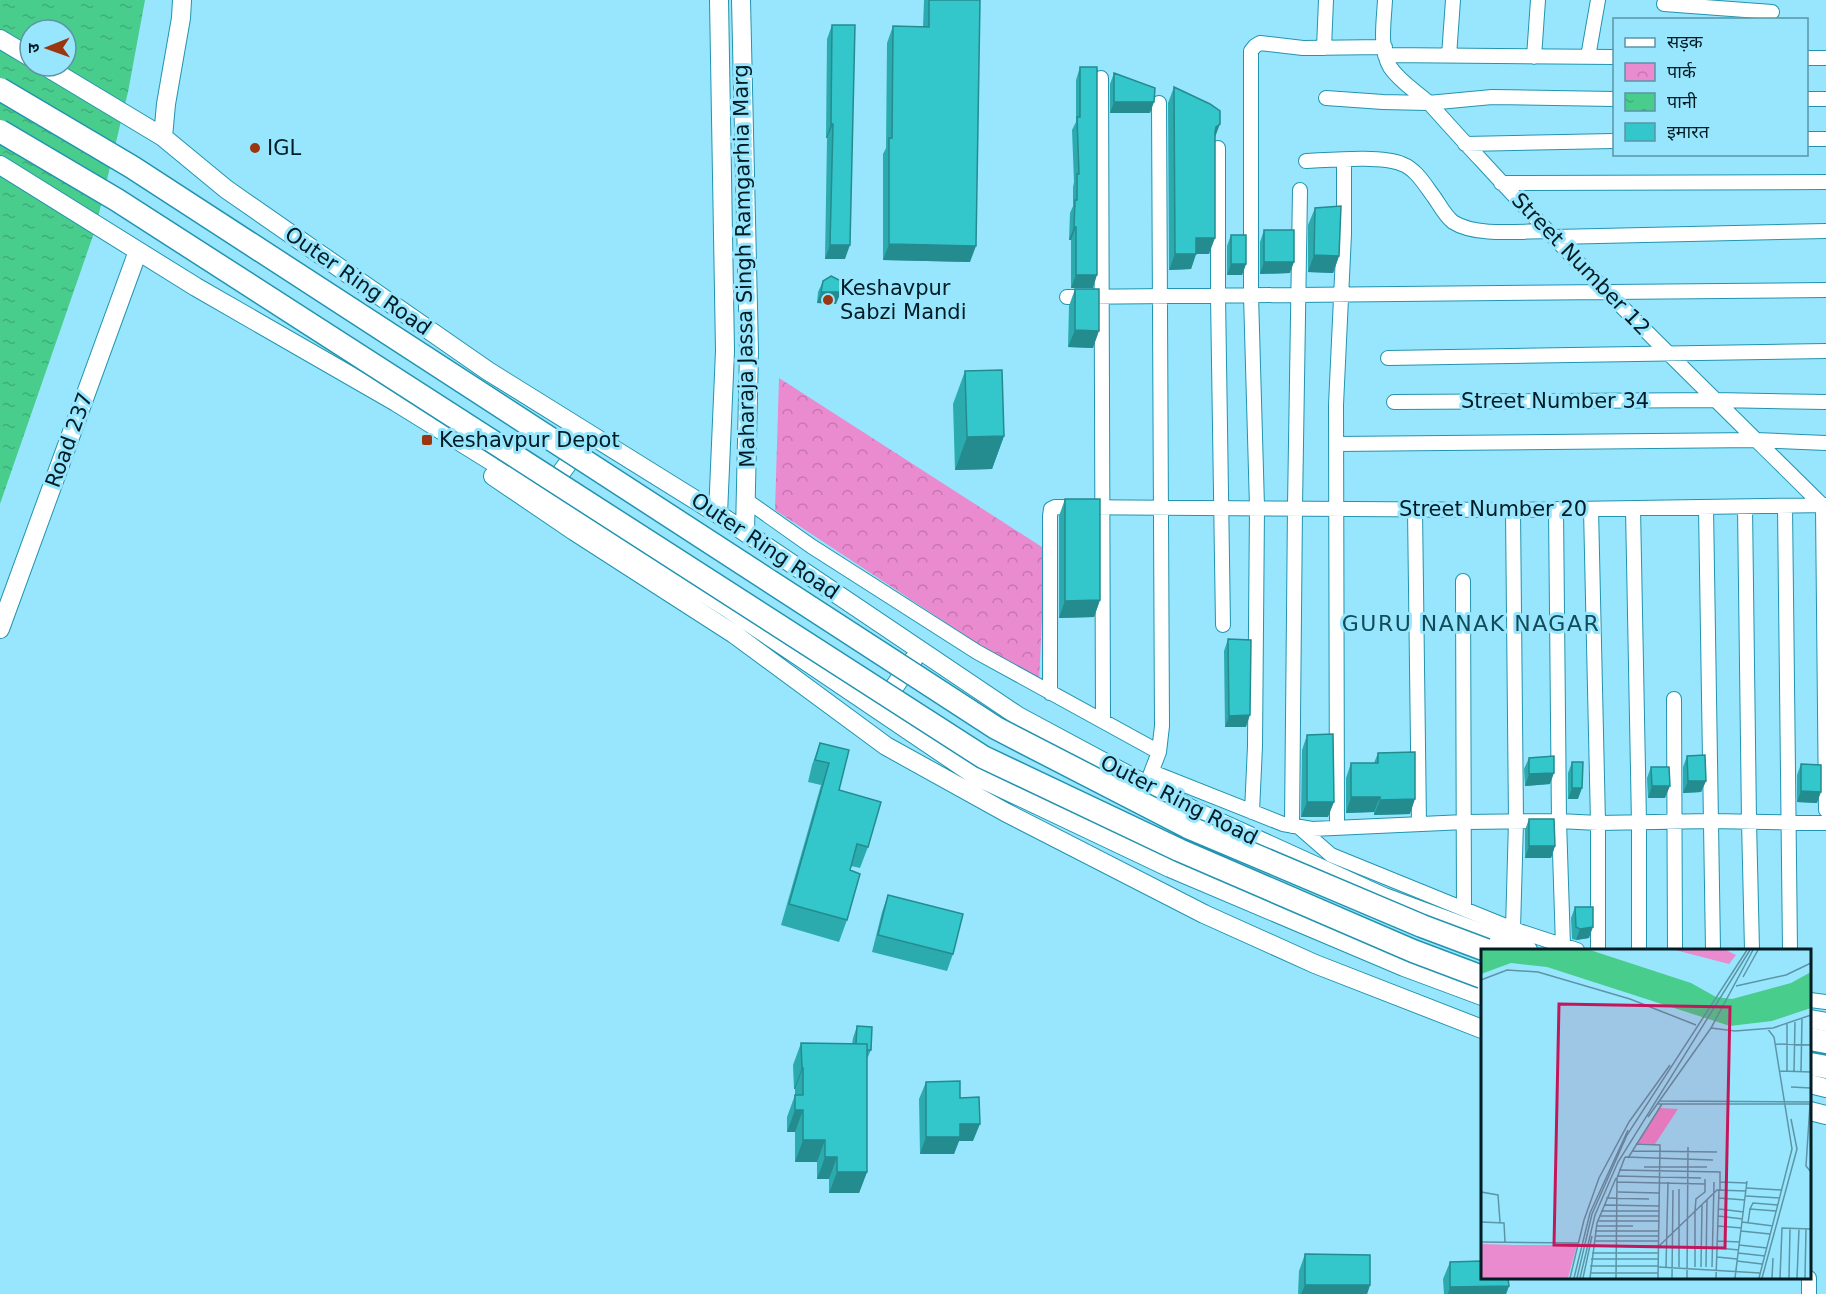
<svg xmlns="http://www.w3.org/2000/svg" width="1826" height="1294" font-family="'DejaVu Sans','Noto Sans Devanagari',sans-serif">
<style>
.park{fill:url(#park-crowns)}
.water{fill:url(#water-ripples);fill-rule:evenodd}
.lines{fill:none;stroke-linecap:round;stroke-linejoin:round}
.minor-casing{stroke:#2294af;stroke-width:16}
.tertiary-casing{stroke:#2294af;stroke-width:20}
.primary-casing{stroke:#2294af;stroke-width:25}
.minor{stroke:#fff;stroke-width:14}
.tertiary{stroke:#fff;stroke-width:18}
.primary{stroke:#fff;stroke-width:22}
.primary-bridge-casing{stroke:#2294af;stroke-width:25;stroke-linecap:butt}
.primary-bridge{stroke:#fff;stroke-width:22}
.wall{fill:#2cabaf}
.shaded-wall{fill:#248b8f}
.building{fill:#33c7cc;stroke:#248b8f;stroke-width:1.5}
.poi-dot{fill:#9c3610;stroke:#98e6fd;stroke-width:2}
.labels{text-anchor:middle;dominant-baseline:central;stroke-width:6;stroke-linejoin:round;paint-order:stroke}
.poi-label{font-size:21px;fill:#001c24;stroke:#98e6fd;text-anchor:start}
.street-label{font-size:21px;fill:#001c24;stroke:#98e6fd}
.neighbourhood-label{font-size:22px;letter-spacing:1.5px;fill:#114c5a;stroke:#98e6fd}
.inset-road{fill:none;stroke:#5b95a6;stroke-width:1.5}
.view{fill:#c2185b;fill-opacity:0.15;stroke:#c2185b;stroke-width:3}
.inset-edge{fill:none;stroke:#001c24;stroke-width:3}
</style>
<defs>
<pattern id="park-crowns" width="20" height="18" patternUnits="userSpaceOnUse" patternTransform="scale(1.5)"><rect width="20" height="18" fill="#ea8acf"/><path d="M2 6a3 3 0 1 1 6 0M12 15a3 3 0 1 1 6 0" fill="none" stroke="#c776b2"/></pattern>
<pattern id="water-ripples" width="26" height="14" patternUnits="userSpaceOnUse" patternTransform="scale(1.5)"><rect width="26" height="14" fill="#49cd8d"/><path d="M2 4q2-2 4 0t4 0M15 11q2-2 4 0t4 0" fill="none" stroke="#3eaf7a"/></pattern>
</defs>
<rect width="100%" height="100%" fill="#98e6fd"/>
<path class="park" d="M779,378L1045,549L1039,684L775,510Z"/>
<path class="water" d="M0,0H145L128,92L95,230L0,504ZM30,30H66V66H30Z"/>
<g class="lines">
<defs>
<path id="minor" d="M1385,0C1384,21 1379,48 1390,67C1400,82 1417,92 1430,104C1447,123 1464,142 1482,161C1591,280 1708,392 1823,506
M1664,4L1772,12
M1324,48L1326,0
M1385,55L1614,57
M1449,56L1453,0
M1534,57L1538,0
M1588,57L1598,0
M1806,58H1826
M1101,78L1103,720
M1326,98L1383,102L1428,103L1492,97L1614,99
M1806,99H1826
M1806,139H1826
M1465,144L1614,141
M1218,148V296L1223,625
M1306,161C1329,160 1383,155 1402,164C1416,169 1425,185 1434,197C1439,204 1445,216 1453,222C1476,237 1521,231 1548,231
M1501,183L1826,182
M1554,237L1826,231
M1067,297L1826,290
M1388,358L1826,351
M1394,402L1716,400L1826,402
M1336,444L1756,440L1826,443
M746,500L811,546L977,652L1159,752
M1785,506L1790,950
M1823,506L1826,810
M1706,507L1713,950
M1745,507L1749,821L1752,950
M1633,508L1639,823V950
M1415,509L1419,824
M1556,509L1559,821L1563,946
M1591,509L1598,823V950
M1513,510L1516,821L1513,929
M1463,581L1464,909
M1050,693V516L1051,509L1055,507L1513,510L1826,505
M1674,699L1675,950
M1152,772L1283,824L1312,829L1465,822L1559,821L1598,823L1710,821L1826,823
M1146,786L1159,752L1162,726L1159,103
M1252,812L1255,746L1257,507L1251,295V51L1255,46L1260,43L1303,48L1385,47
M1292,826L1295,507L1300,190
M1300,828L1331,855L1513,929L1577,950
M1337,828L1336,405L1344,234V160
M1810,1000L1826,1002
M1809,1278V1294"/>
<path id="tertiary" d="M741,0L749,351L745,532
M0,39L30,57
M45,66L163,137L226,189L488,371L718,514L1018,716L1195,811L1384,897L1528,950
M163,137L166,104L181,18L182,0
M0,165L196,287L396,402L635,550L726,607L976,776L1170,868L1404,967L1482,996
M493,476L574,531L734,634L886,746L1005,812L1204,914L1315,964L1482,1029
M548,491L581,445
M718,514L725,351L719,0
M0,629L138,251
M881,706L913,660
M1810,1019L1826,1022
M1810,1084L1826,1088
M1810,1111L1826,1115"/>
<path id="primary" d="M1810,1039L1826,1042
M1810,1064L1826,1067"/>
</defs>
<use href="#minor" class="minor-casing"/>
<use href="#tertiary" class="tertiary-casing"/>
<use href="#primary" class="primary-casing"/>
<use href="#minor" class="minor"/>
<use href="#tertiary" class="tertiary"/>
<use href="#primary" class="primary"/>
<defs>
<path id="primary-bridge" d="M0,89L132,167L996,728L1188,827L1422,926L1486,950
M0,131L117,200L983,757L1179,850L1413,951L1482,977"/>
</defs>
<use href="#primary-bridge" class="primary-bridge-casing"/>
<use href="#primary-bridge" class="primary-bridge"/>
</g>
<path class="wall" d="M924,0H980L970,262L883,260V154L886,148L887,43L893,26L923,27Z
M832,25L845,259H825L827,138H826L827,39Z
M1080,67L1093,288H1071V240H1069L1070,213L1073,206V187L1074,182L1072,130L1076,122V80Z
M1114,73L1150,113H1110V84Z
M1174,87L1215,139L1209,254H1196L1191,269L1169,270L1168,103Z
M1315,208L1339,256L1333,273L1308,272V225Z
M1264,230L1290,273L1260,274V242Z
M1231,235L1246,264L1242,275H1227V246Z
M823,281L836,304L817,303L818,292Z
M1075,289L1093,348L1068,347L1069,306Z
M965,371L1004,436L992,469L955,470L953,404Z
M1065,499L1100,600L1094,617L1059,618V516Z
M1228,639L1246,727H1225L1224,651Z
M1307,735L1328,817H1301L1302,750Z
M820,743L839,790L868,847L860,868L851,866L850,870L847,920L839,942L781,925L821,785L808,782L812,765Z
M1378,753L1410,814L1374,815V812L1346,813V778L1351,763H1374Z
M1687,756L1706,781L1701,792L1683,793V767Z
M1529,758L1550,784L1525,786L1524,769Z
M1572,762L1578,799H1568V773Z
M1801,764L1817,803L1797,802V775Z
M1651,767L1665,798H1648L1647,778Z
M1529,819L1555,846L1551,858H1525V830Z
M888,895L953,954L947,971L872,952L882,912Z
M1575,907L1589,938L1576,940L1572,939L1571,918Z
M857,1026L871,1050L867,1059V1172L859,1193H829V1179H817V1162H795V1132H787V1117L795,1095V1089H794L793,1065L801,1043L852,1044L853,1038Z
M926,1082L960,1098L973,1141H959L954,1154H920L919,1099Z
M1305,1254L1370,1285L1367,1294H1298L1299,1271Z
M1450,1262L1509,1286L1506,1294H1444L1443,1279Z"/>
<path class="shaded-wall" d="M1114,102H1154L1150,113H1110Z
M831,124H833L827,138H826Z
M1220,124L1214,140L1211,143L1216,127Z
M1074,227H1076L1071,240H1069Z
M1196,238H1215L1209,254H1196L1191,269L1169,270L1175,254Z
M889,244L976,246L970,262L883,260Z
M830,245H850L845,259H825Z
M1314,255L1339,256L1333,273L1308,272Z
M1264,262H1294L1290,273L1260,274Z
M1231,264H1246L1242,275H1227Z
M1076,275H1097L1093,288H1071Z
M821,292H841L836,304L817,303Z
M1075,330L1099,331L1093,348L1068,347Z
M1004,436L992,469L955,470L967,437Z
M1100,600L1094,617L1059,618L1065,601Z
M1250,715L1246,727H1225L1229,716Z
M1554,773L1550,784L1525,786L1529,774Z
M1688,781H1706L1701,792L1683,793Z
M1652,786H1670L1665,798H1648Z
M1572,788H1582L1578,799H1568Z
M1801,791L1821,792L1817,803L1797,802Z
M1351,797H1380L1374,812L1346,813Z
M1415,799L1410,814L1374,815L1380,800Z
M1307,802H1334L1328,817H1301Z
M1529,846H1555L1551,858H1525Z
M1593,927L1589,938L1576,940L1580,929Z
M802,1068H803L795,1089H794Z
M795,1110H803L795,1132H787Z
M960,1124H980L973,1141H959L954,1154H920L926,1137Z
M803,1140H825L817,1162H795Z
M825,1157H837L829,1179H817Z
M837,1172H867L859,1193H829Z
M1305,1285H1370L1367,1294H1301Z
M1509,1286L1506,1294H1448L1450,1287Z"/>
<path class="building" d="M929,0H980L976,246L889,244V138H892L893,26L929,27Z
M832,25H855L850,245H830L833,124H831Z
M1080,67H1097V275H1076V227H1074L1075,200H1077V174H1079L1077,117H1080Z
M1114,73L1155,88L1154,102H1114Z
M1174,87L1210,104L1220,111V124L1216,127L1215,132V238H1196V254H1175Z
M1341,206L1339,256L1314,255L1315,208Z
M1264,230H1294V262H1264Z
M1231,235H1246V264H1231Z
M831,276L841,281V292H821L823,281Z
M1075,289H1099V331L1075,330Z
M1002,370L1004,436L967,437L965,371Z
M1065,499H1100V600L1065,601Z
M1228,639L1251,640L1250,715L1229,716Z
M1333,734L1334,802H1307V735Z
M820,743L849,750L839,790L881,802L868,847L857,844L850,870L860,874L847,920L789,904L829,763L815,760Z
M1415,752V799L1380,800V797H1351V763H1378V753Z
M1705,755L1706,781H1688L1687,756Z
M1554,756V773L1529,774V758Z
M1572,762H1583L1582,788H1572Z
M1801,764L1821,765V792L1801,791Z
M1651,767H1669L1670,786H1652Z
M1529,819H1554L1555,846H1529Z
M888,895L963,914L953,954L878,935Z
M1575,907H1593V927L1580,929L1576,927Z
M857,1026L872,1027L871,1050H867V1044H856Z
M801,1043L867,1044V1172H837V1157H825V1140H803V1110H795V1095H803V1068H802Z
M960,1081V1098L979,1097L980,1124H960V1137H926V1082Z
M1305,1254L1370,1255V1285H1305Z
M1482,1261V1278H1508L1509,1286L1450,1287V1262Z"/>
<g class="poi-dot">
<circle cx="255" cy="148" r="6"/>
<circle cx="828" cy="300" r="6"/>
<rect x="421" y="434" width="12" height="12" rx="3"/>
</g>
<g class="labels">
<g class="poi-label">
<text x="267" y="148">IGL</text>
<text x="840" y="288">Keshavpur<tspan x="840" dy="24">Sabzi Mandi</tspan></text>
<text x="439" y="440">Keshavpur Depot</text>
</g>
<g class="street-label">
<text transform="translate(1581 264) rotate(46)">Street Number 12</text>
<text transform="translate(744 266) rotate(-91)">Maharaja Jassa Singh Ramgarhia Marg</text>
<text transform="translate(358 281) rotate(35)">Outer Ring Road</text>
<text x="1555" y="401">Street Number 34</text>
<text transform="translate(69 440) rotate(-70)">Road 237</text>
<text x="1493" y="509">Street Number 20</text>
<text transform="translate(765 546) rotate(34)">Outer Ring Road</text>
<text transform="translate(1179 800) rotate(27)">Outer Ring Road</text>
</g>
<g class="neighbourhood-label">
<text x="1471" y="623">GURU NANAK NAGAR</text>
</g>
</g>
<g transform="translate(1481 949)">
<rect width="330" height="330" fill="#98e6fd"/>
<path d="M194,1H245L255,6L248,15ZM179,159L197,160L174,195L156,194ZM0,295L35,296H96L87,329H0Z" fill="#ea8acf"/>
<path d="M0,1H109L210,34L235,48L251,50L310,34L330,23V59L291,72L249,77L66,18L30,14L0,25Z" fill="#49cd8d"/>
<path class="inset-road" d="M262,28L277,1M0,31L26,21L57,23L149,50L215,76M255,37L305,26L330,14M230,79L254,82L292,79L330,66M294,95L330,96M299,122L330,123M306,122V75M313,122L314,73M320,122L321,70M310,138L330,139M179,152L330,153M177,155H330M329,155L325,217L330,223M167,168L230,79L272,1M155,195L179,196L177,329M151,202L236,203M144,208L232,211M147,209L181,155M163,218H226M138,221L239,223V241M136,227L220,229M136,233L224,235M239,233L266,234M266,239L301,241M0,243L17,246L19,273M137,243L178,244M265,247L299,249M125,249L168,250M238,249L264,251M123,256L178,257M238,260L263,263M269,260L272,254L297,256M120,262H178M214,262V318M214,262L215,250L224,243V230M118,267H178M237,267L262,270M117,272H178M0,273L23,274L24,293M261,273L292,277M267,274L269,260L295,262M115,277H152M237,277L261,279M114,282H178M260,282L289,285M114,287H178M113,292H177M237,292L259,293M0,293L98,294M258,296L286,299M112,297H178M178,297L236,241L265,242M237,299L258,301M111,304H178M257,304L284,307M236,308L256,310M110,310H178M256,312L281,315M109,317H178M178,318L279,324M185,318L187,233M198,318V240M220,318L221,256M225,318L226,251M231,318L233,233M109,324H177M89,329L103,271L118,229L148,173L189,116M93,329L109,264L147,181M96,329L111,265L146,186L266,1M99,329L114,266L137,213L269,1M102,329L111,287M109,329L116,274L135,229M135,329L136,229L144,208M191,329L192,241M206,329L207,198M235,329L238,241M254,329L266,232M278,329L311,200L293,88L286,79M281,329L316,200L310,170M291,329L292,309M299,329L301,279L330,280M308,329L309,280M316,329L318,280M324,329L325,280"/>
<path class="view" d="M78,55L249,58L244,299L73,296Z"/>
<rect width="330" height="330" class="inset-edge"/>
</g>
<rect x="1613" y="18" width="195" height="138" fill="#98e6fd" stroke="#5b95a6" stroke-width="1.5"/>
<rect x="1625" y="38" width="30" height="9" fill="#ffffff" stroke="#5b95a6" stroke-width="1.5"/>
<text x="1667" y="48" font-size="18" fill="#001c24">सड़क</text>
<rect x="1625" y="63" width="30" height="18" fill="url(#park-crowns)" stroke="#5b95a6" stroke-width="1.5"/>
<text x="1667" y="78" font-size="18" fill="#001c24">पार्क</text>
<rect x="1625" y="93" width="30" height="18" fill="url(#water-ripples)" stroke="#5b95a6" stroke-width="1.5"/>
<text x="1667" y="108" font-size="18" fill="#001c24">पानी</text>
<rect x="1625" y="123" width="30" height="18" fill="#33c7cc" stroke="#5b95a6" stroke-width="1.5"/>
<text x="1667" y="138" font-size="18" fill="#001c24">इमारत</text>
<g transform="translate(48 48) rotate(269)"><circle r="28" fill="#98e6fd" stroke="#5b95a6" stroke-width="1.5"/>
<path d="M0-4.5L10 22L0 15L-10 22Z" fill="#9c3610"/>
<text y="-9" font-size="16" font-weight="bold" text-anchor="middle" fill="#001c24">उ</text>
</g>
</svg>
